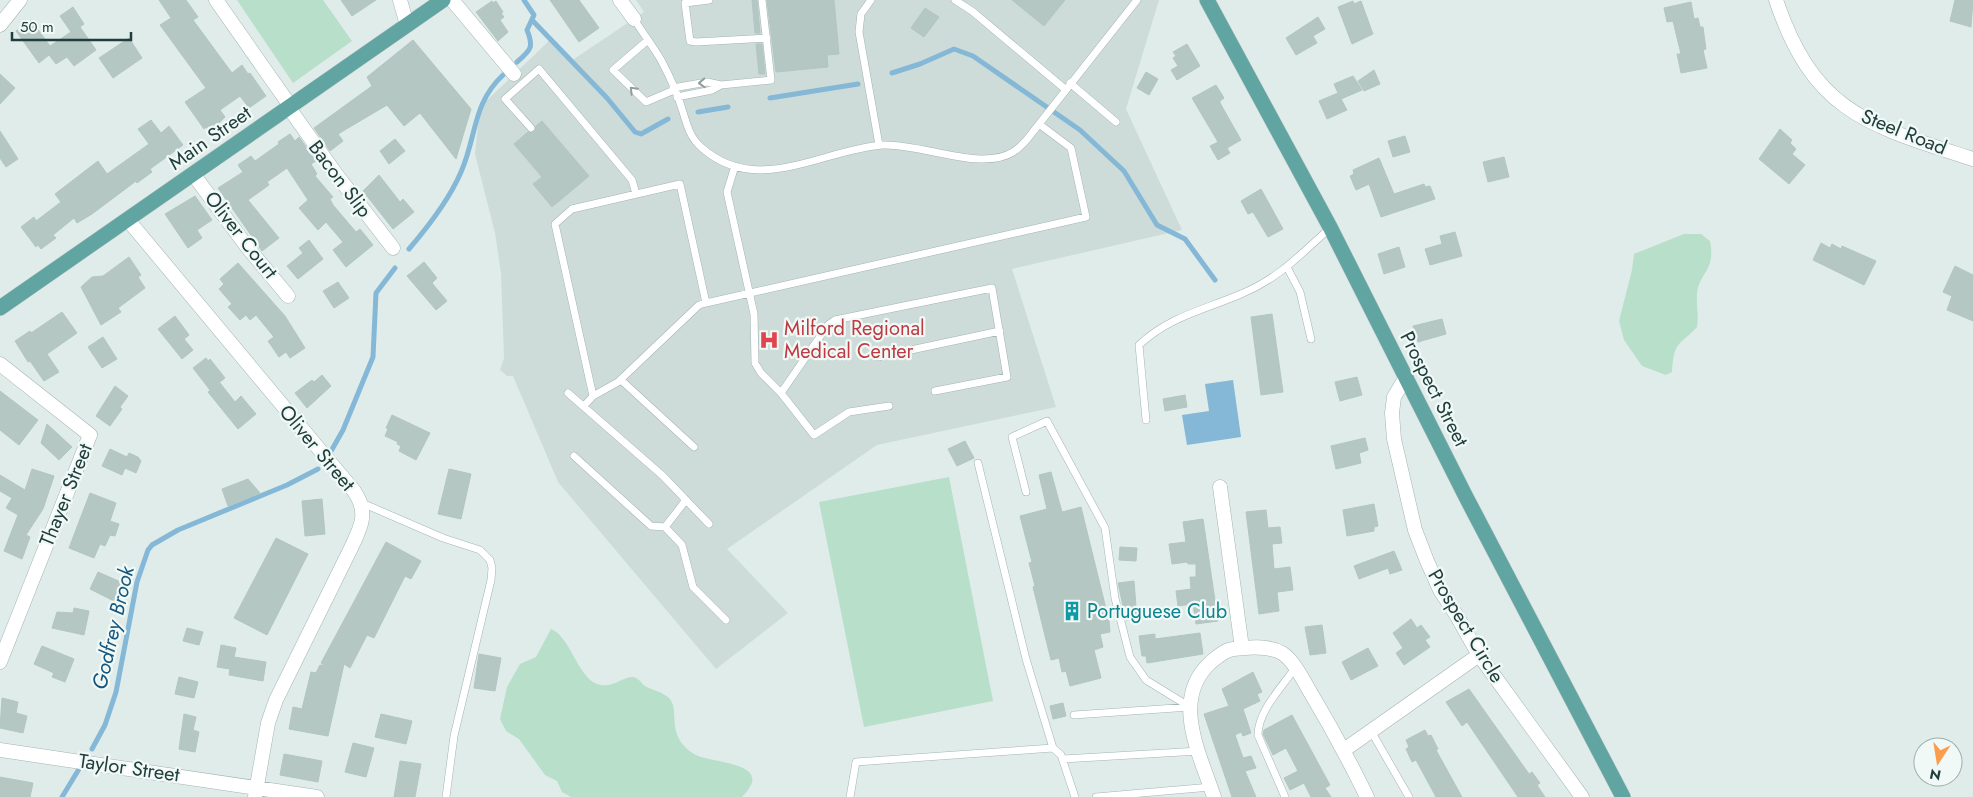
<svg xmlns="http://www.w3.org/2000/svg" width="1973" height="797" font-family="Jost,sans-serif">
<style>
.built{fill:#cedcd9}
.green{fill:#b7dfca}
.water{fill:#84b8d6}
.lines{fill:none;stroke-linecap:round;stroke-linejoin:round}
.stream{stroke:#84b8d6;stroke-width:5}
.building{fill:#b5c7c3;stroke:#b2c6c2}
.lane-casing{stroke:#a3b4b2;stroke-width:8}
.street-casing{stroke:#a3b4b2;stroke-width:15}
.primary-casing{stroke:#c1c9c8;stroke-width:16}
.lane{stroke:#fff;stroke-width:7}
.street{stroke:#fff;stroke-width:14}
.primary{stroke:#61a5a2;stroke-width:15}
.oneway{stroke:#909e9e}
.labels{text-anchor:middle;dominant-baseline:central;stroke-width:4.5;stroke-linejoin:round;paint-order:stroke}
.street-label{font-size:20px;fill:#203e3c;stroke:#f1f9f6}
.health-label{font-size:20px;fill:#be3a42;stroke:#f1f9f6;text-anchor:start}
.culture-label{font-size:20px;fill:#0d838f;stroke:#f1f9f6;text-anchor:start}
.water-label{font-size:21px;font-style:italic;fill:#15577f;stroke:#f1f9f6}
</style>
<rect width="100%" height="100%" fill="#e0ecea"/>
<path class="built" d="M636,0H1159L1126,109L1182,230L1012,269L1056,407L877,445L727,549L788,613L716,669L558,482L513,376H507L500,370L504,358L501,273L495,233L475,154L478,126L484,103L550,40L571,61L644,12Z"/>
<path class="green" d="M237,0H323L352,41L293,83Z
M1684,234H1701L1710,241C1716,272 1699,272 1697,294C1696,305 1699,315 1697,327C1678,347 1674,341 1672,372L1666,375L1642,366L1624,340L1619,321L1632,270L1634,254Z
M949,477L993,701L864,727L819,502Z
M551,629C570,636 577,676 597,684C613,690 627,673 636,678C640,680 642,684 645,686C652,690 663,692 669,698C681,711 664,735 694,754C710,764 778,761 742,797H571L562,792L557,781L545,775L519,739L506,731L500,719L507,687L520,664L536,657Z"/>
<path class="water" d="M1233,380L1241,437L1187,445L1182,415L1209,411L1205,384Z"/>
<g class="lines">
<path class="stream" d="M532,20L607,98L635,132L641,134L668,119
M517,62C531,50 534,47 527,30L534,15L524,0
M892,73L920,64L954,49L973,56L1080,130L1124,171L1157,225L1185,239L1215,280
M770,98L858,84
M698,112L728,107
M409,249C427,228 450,198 461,172C477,136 472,104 503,75
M330,453L343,430L373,357L376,293L395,268
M92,749L105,725L116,692L137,582L148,550L152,545L178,530L287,485L318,469
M62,797L79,769"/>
</g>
<path class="building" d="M159,0H186L198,17L193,20L232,73L242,65L248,74L250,73L266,96L249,108L240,96L220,110L225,117L220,122L208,130L206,127L204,129L185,102L206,88L160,25L171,18Z
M341,0H376L352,16Z
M550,0H579L599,28L579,42Z
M752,0H757L760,33H755Z
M767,0H834L839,54L827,55L828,67L776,72Z
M1012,0H1065L1044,26Z
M1955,0H1973L1971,27L1950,21Z
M492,1L493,3L496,1L503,12L501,13L504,17L500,20L508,32L498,41L476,12Z
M1353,1L1354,4L1361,1L1373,34L1352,44L1338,7Z
M1691,2L1694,19L1698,18L1700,27H1703L1706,49L1703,50L1707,68L1681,73L1677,54H1681L1673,21L1667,22L1664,8Z
M73,7L84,24L80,27L96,50L74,66L67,57L56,64L49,55L39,63L16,31L31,20L50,46L71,32L60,16Z
M925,8L939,17L924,37L911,28Z
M1318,17L1325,29L1313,36L1317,43L1296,55L1286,38Z
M129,38L142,58L113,78L99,58Z
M413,40L471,109L456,159L420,113L404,126L387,105L338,134L343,141L330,151L314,128L372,86L367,77Z
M756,44H762L765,74H759Z
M1187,44L1200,66L1177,80L1171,70L1178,66L1173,58L1176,56L1173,52Z
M1374,70L1380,84L1364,91L1358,81Z
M1146,72L1158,79L1149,95L1137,88Z
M0,74L15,88L0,104Z
M1353,76L1362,90L1341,99L1347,110L1327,119L1319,101L1338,93L1334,84Z
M1216,85L1224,98L1220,101V103L1241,140L1227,148L1230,153L1218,160L1210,146L1218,142L1192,98Z
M151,120L161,133L169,126L183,145L150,169L152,172L137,183L136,181L92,214L77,223L74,218L53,235L56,238L41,249L38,245L36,247L21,227L34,217L36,221L61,202L55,194L98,161L107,174L149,144L138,129Z
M542,121L589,176L552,207L533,184L542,177L514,144L528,132H534L536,126Z
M1780,129L1792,140L1790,143L1796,149L1792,154L1805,165L1789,184L1759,159Z
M0,131L18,159L6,167L0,158Z
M290,134L295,141L299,137L316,161L311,164L317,174L315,176L333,197L330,199L333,205L356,232L360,229L373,245L346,267L333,250L343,242L326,222L318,230L299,208L308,200L287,168L267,182L269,185L248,200L279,238L262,251L218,188L243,172L238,165L251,156L255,161L279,144L278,142Z
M1405,136L1410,152L1393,157L1388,141Z
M395,139L405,151L389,164L380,151Z
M1504,157L1509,177L1488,182L1483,162Z
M1379,158L1394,194L1424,184L1425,187L1430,186L1435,199L1381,217L1369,184L1356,190L1350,176L1354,174L1353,170Z
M379,175L400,202L403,199L414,212L393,229L363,191Z
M1261,189L1283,229L1268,237L1253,212L1248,214L1241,201Z
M195,196L212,220L197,230L202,238L188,248L165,214Z
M1455,232L1462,256L1430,265L1425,249L1442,244L1440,236Z
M309,240L323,259L298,279L287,266L303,253L299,248Z
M1821,243L1830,248L1832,244L1841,249L1842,246L1876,261L1864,285L1813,260Z
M1399,247L1405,267L1384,274L1378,254Z
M129,257L141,275L138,277L145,288L118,308L121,312L101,325L81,287L92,277L103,276Z
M424,262L437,278L432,283L447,301L436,310L407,276Z
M238,263L285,316L305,348L290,358L286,352L279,357L268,341L274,337L256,315L250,320L246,315L240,320L228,307L232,304L219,289L224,284L220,279Z
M1955,266L1973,275V321L1947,310L1952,296L1943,292Z
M338,282L349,298L334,308L323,291Z
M62,312L77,333L47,354L59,372L44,381L30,361L28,362L15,341L30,331L31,333Z
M1272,314L1283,392L1261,395L1251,317Z
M175,316L189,335L184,339L193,350L182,359L158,329Z
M1442,319L1446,334L1418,342L1413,326Z
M103,337L117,359L102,368L88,347Z
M206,358L208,361L210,359L225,378L210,390L193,368Z
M322,375L331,386L307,408L295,393L312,380L314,382Z
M1357,377L1362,395L1340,401L1335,382Z
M220,383L235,402L241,396L256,414L238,429L208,392Z
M115,386L128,396L120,407L122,409L110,426L96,416Z
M0,391L38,420L19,445L0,430Z
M1185,395L1187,407L1165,411L1163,399Z
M392,415L430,433L416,460L399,451L401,446L397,444L398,442L385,436L388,429L386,428Z
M47,424L72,447L59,460L41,443Z
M1365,438L1368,450L1359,453L1361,463L1336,469L1331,446Z
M965,441L974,458L957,466L948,449Z
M110,449L127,457L129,453L138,457L141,461L136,473L125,468L122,475L102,466Z
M32,469L54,476L43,509L26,535L30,537L22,559L4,551L18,515L6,508L12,498L0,491V475L25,490Z
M449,469L471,474L461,519L438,514Z
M1051,472L1062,512L1081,507L1109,621L1110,632L1100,634L1103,647L1094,650L1101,678L1070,686L1066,671L1062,672L1059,658L1051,660L1033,587L1035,586L1029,563L1032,562L1020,516L1047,509L1039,475Z
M248,479L260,493L228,506L222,489Z
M90,493L116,503L110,521L119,524L115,536L110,535L105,546L100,544L94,558L69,548Z
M322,499L325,534L305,536L302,501Z
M1374,504L1378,526L1374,527V531L1347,536L1343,510Z
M1266,510L1268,528L1280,527L1282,543L1272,544L1274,569L1290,567L1293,590L1277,592L1279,611L1259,614L1246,512Z
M1203,519L1218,621L1196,624L1193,604L1178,606L1176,591L1191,589L1190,577H1196V564H1188L1187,562L1172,564L1169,544L1186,542L1183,522Z
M276,538L308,554L267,635L234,618Z
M386,542L421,561L411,579L405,576L374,638L367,635L350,668L344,664L328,736L289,729L293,707L302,709L311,672L316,673L320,665L325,666L321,663Z
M1120,547L1137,548L1136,561L1119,560Z
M1394,551L1402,570L1390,574L1388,568L1359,579L1354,566Z
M98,572L123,583L114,601L90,589Z
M1134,581L1137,619L1126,620L1118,583Z
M74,608L89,611L84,635L52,628L57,612L73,613Z
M1411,619L1417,628L1421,625L1430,637L1425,640L1430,647L1404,665L1396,653L1403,648L1393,633Z
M1322,625L1326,653L1310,655L1305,627Z
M187,628L203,632L199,645L183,641Z
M1200,633L1203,654L1147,663L1146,656H1142L1139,636L1155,634V639Z
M221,645L236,648L234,657L266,662L263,681L229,675L230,669L217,667Z
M42,646L74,659L65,682L52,677L54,673L34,664Z
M1368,648L1378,666L1351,680L1342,662Z
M479,654L501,658L495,691L474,688Z
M1253,672L1262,692L1257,694L1260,701L1243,709L1251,733L1243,736L1239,727L1241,732L1235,735L1243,758L1251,756L1256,768L1245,771L1256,797H1232L1204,714L1229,706L1222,689Z
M179,677L198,682L194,698L175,694Z
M1469,689L1529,774L1532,772L1540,783L1537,785L1545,797H1518L1467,722L1462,726L1446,702Z
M2,698L18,702L16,713L27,716L23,733L0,728Z
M1063,703L1066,716L1053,719L1050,706Z
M184,714L196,717L193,730L199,732L195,752L179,749Z
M381,714L412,721L406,744L375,737Z
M1292,715L1330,785L1325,788L1331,797H1311L1304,783L1290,790L1284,778L1298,771L1286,748L1273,755L1263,734L1264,730Z
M1425,730L1428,736L1431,735L1438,749L1436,750L1462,797H1436L1416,760L1412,762L1406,749L1409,747L1406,740Z
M353,743L374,748L366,777L345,772Z
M284,754L322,761L318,782L280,775Z
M400,761L421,764L415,797H394Z
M0,777L33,783L30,797H0Z"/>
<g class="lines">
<defs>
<path id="lane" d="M709,0L685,3L690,41L696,42L767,38
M871,0L861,14L859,32L879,145
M955,0L972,11L1065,89
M634,19C642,32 653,46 661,60C669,75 677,92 682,109C687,124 689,137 702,148C758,197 823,149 883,145C921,143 981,172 1013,152C1021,147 1027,140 1032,133L1137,0
M648,40L613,70L646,102L674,90
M1070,83L1116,122
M721,85L771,80L762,0
M673,88L707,82L721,85L712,90L677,97
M531,128L505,99L539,69L632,180L636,194
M735,166L727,192L754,314L755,363L761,373L781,393L814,435L849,412L889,406
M1287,267L1300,292L1311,339
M878,357L1000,331
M621,380L694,447
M568,393L663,476L709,524
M781,393L828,325L835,320L992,288L1007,377L935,391
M593,396L555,224L572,209L680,184L706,303
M584,406L593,396L618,382L699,305L706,303L1086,217L1071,148L1039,124
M1146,420L1139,345C1170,316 1204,310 1241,294C1278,279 1301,254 1330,228
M574,456L651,526L665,527L686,500
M978,463L1026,659L1053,748
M1026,492L1012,437L1047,421L1105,528L1115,598L1130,657L1146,680L1190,707L1074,715
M362,503L443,538L480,550L490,560L492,568L491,580L454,736L446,797
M665,527L682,545L693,587L726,620
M1371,731L1409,797
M1063,759L1199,751
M850,797L856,762L1053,748L1061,755L1075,797
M1096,797L1211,787
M1285,797L1258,735C1258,711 1282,687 1295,668"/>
<path id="street" d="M216,0L291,107
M400,0L407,25
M452,0L514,74
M620,0L634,19
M1776,0C1814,113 1868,125 1973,159
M0,25L20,0
M289,108L336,174L393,248
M193,174L248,248L288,296
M128,220L354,491C369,513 361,527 351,548L276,700L268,723L255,797
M0,364L90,435L0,662
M1406,377L1394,397L1392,413L1394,439L1415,530L1427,561L1440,590L1457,616L1479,655L1582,797
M1220,487L1242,648
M0,750L317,797
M1344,750L1479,655
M1214,797C1200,754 1170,699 1211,662C1217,657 1225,650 1233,649C1248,647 1268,645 1282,653C1294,661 1302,678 1309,690C1330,725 1349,760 1367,797"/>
<path id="primary" d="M1207,0L1330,227L1466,497L1623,797
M0,308L443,0"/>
</defs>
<use href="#lane" class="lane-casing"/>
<use href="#street" class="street-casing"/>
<use href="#primary" class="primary-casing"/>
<use href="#lane" class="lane"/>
<use href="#street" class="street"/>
<use href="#primary" class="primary"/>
</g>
<defs><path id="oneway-chevron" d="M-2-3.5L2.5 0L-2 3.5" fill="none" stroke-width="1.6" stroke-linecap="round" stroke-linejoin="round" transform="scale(1.25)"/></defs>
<g class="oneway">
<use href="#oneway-chevron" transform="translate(702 83) rotate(178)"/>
<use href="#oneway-chevron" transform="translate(633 90) rotate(-135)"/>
</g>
<defs>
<symbol id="hospital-bare" viewBox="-9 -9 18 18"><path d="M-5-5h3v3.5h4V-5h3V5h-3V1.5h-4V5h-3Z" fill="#e0444e" stroke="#f1f9f6" stroke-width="2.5" paint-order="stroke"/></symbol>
<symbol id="building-bare" viewBox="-9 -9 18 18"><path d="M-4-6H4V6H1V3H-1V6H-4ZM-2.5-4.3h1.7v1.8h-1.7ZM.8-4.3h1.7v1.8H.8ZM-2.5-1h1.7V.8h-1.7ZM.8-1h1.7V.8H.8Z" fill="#0f9aa8" stroke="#f1f9f6" stroke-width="2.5" paint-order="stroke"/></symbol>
</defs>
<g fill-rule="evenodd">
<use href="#hospital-bare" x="755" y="326" width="28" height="28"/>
<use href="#building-bare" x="1058" y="597" width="28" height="28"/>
</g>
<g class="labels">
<g class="street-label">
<text transform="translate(1904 132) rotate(22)">Steel Road</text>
<text transform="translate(210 138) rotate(-35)">Main Street</text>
<text transform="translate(340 179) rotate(53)">Bacon Slip</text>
<text transform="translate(241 235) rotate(52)">Oliver Court</text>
<text transform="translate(1434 389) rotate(63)">Prospect Street</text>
<text transform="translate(317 448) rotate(50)">Oliver Street</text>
<text transform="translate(66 495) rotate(-68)">Thayer Street</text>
<text transform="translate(1466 626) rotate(59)">Prospect Circle</text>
<text transform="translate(129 768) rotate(8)">Taylor Street</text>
</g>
<g class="health-label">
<text x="784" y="328">Milford Regional<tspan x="784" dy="23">Medical Center</tspan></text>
</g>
<g class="culture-label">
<text x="1087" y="611">Portuguese Club</text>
</g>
<g class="water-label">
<text transform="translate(113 628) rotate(-77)">Godfrey Brook</text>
</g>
</g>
<g transform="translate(1938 762) rotate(192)"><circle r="24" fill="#f1f9f6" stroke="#9daeac"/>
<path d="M0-4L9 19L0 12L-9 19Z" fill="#fc9d4e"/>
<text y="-8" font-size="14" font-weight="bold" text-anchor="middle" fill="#203e3c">N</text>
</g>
<path d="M12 32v8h119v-8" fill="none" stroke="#203e3c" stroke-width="2.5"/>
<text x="20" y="32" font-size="15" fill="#203e3c" stroke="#f1f9f6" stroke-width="4" paint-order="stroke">50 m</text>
</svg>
